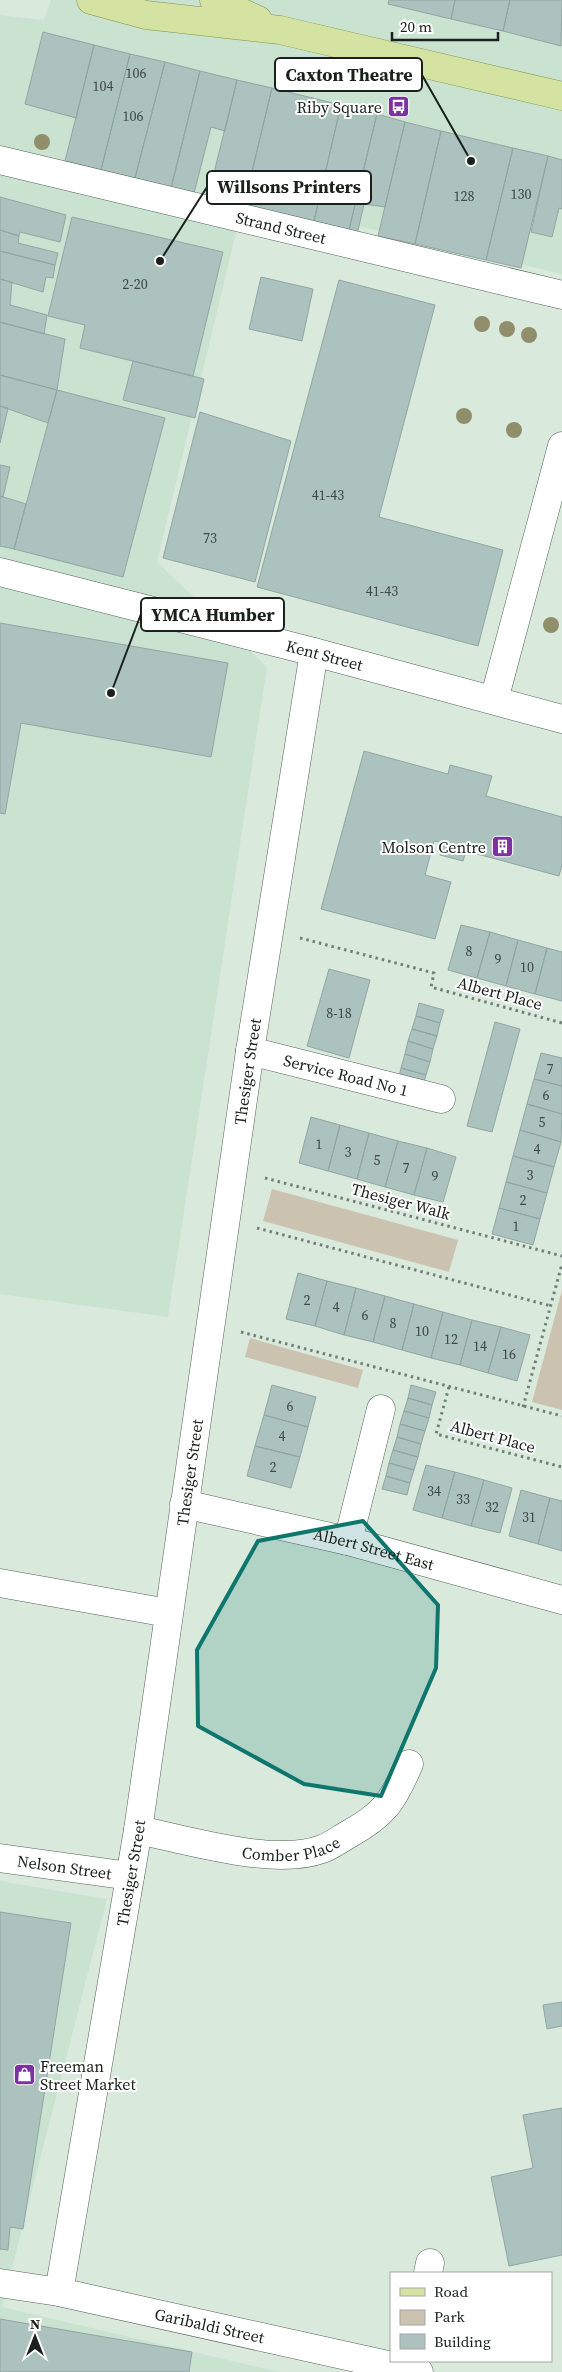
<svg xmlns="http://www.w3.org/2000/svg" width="562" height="2372" font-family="'Source Serif 4',serif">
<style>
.built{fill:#cae2d0}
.green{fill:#cbc3af}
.building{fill:#abc2be;stroke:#90a6a2}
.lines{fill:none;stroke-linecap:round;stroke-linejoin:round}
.minor-casing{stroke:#536256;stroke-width:29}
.major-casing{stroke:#819349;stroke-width:29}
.path{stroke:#737e76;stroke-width:3;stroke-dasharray:2.5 4;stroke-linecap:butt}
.minor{stroke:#fff;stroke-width:28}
.major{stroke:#d4e3a1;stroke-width:28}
.tree{fill:#918e6c}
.marked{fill:#0f766e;fill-opacity:0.2;stroke:#0f766e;stroke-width:4;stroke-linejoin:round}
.labels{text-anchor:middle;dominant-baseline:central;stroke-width:4;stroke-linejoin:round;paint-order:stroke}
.number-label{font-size:14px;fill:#3e4844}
.poi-label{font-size:16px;fill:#1a201b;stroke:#fff;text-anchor:end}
.street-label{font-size:16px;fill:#1a201b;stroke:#fff}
.leader{fill:none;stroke:#1a201b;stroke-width:2}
.callout-dot{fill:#1a201b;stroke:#fff;stroke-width:2}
.callout{fill:#fff;stroke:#1a201b;stroke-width:2}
.callout-label{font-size:18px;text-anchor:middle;font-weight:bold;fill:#1a201b}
</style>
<rect width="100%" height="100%" fill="#d9eadd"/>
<path class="built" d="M51,0H562V274L244,199L157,562L267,667L168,1317L0,1294V15L44,20Z
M0,1881L107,1899L2,2307L280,2372H0Z"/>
<path class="green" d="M272,1189L458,1240L449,1272L263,1221Z
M562,1290V1410L532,1402Z
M250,1338L363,1370L358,1388L245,1357Z"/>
<path class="building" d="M389,0H455L451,19L388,4Z
M455,0H510L503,31L451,19Z
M510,0H562L561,46L503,31Z
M43,32L94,45L76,118L25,104Z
M94,45L130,54L101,170L65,161Z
M130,54L165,62L135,178L101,170Z
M165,62L200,71L171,188L135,178Z
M200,71L237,80L225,131L211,127L194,193L171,188Z
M237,80L272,88L244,205L208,197Z
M272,88L341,105L314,221L244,205Z
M341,105L377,114L349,230L314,221Z
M377,114L405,122L385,207L364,204L357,235L349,230Z
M405,122L441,131L415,244L378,236Z
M441,131L513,148L486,260L415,244Z
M513,148L548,156L521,268L486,260Z
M548,156L562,160V209L559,208L552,237L531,232Z
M0,197L66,215L60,242L20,232L19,236L0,230Z
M72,217L223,252L193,376L80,348L85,325L48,316Z
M0,230L19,236L18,243L58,253L55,265L0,251Z
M0,251L55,265L53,278L46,277L43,292L0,279Z
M261,277L313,289L302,341L249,329Z
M0,279L12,282L10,305L47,315L44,334L0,322Z
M339,280L435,305L379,517L503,550L478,646L257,587Z
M0,322L65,339L57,390L0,375Z
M133,361L204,379L195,418L123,400Z
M0,375L57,390L48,423L0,406Z
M57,390L165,418L123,577L14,549Z
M0,406L8,408L0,443Z
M200,412L291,441L255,582L163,558Z
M0,465L10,467L3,497L0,496Z
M0,496L26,504L14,549L0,546Z
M0,623L228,663L211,757L21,723L5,814L0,813Z
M364,751L448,774L450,765L492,776L486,796L562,817V865L559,876L466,851L463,861L440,855L443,843L434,841L425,875L451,882L435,939L321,909Z
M461,925L490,932L477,978L448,970Z
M490,932L518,940L506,986L477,978Z
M518,940L547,948L535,994L506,986Z
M547,948L562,952V1001L535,994Z
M329,969L370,980L349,1058L307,1046Z
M419,1003L444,1010L440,1023L416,1016Z
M416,1016L440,1023L437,1036L412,1029Z
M495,1022L520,1029L492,1132L467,1126Z
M412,1029L437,1036L433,1049L408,1041Z
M408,1041L433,1049L430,1062L405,1054Z
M541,1053L562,1058V1086L534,1079Z
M405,1054L430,1062L426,1075L401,1068Z
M401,1068L426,1075L422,1087L398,1081Z
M534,1079L562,1086V1114L527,1104Z
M527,1104L562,1114L561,1142L520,1130Z
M311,1117L340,1125L328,1171L299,1163Z
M340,1125L369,1133L357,1179L328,1171Z
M520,1130L561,1142L554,1167L513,1156Z
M369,1133L398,1141L385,1187L357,1179Z
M398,1141L427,1148L414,1195L385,1187Z
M427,1148L456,1157L443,1202L414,1195Z
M513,1156L554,1167L547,1193L506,1182Z
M506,1182L547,1193L540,1219L499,1208Z
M499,1208L540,1219L533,1245L492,1234Z
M298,1273L327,1281L315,1326L286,1319Z
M327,1281L356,1288L344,1335L315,1326Z
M356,1288L385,1296L373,1342L344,1335Z
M385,1296L414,1304L402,1350L373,1342Z
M414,1304L443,1312L431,1358L402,1350Z
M443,1312L472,1320L460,1365L431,1358Z
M472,1320L501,1327L488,1373L460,1365Z
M501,1327L530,1335L517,1381L488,1373Z
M272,1385L316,1397L308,1427L264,1415Z
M411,1385L436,1392L432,1405L408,1398Z
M408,1398L432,1405L429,1418L404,1411Z
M404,1411L429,1418L425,1431L400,1424Z
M264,1415L308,1427L300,1457L255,1446Z
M400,1424L425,1431L421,1444L397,1437Z
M397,1437L421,1444L418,1457L393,1450Z
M255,1446L300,1457L291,1488L247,1476Z
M393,1450L418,1457L414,1470L389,1463Z
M389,1463L414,1470L410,1483L386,1476Z
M426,1465L455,1472L442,1518L413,1510Z
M455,1472L484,1480L471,1526L442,1518Z
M386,1476L410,1483L407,1495L382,1489Z
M484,1480L512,1488L500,1533L471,1526Z
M521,1490L550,1498L538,1544L509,1536Z
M550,1498L562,1501V1551L538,1544Z
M0,1912L71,1923L23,2229L10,2227L8,2250L0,2249Z
M562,2002V2026L547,2029L543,2005Z
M562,2108V2255L509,2266L491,2177L533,2168L523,2115Z
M0,2319L192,2352L189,2372H0Z"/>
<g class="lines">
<defs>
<g id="minor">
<path id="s1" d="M0,160L562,295"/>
<path id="s2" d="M0,572L314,652L562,719"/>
<path d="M494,700L562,446"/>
<path id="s3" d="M250,1051L441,1099"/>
<path id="s4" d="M184,1504L348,1541L562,1600"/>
<path d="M348,1541L381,1409"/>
<path d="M0,1583L168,1613"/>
<path id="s5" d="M138,1830C188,1840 275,1867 322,1849C331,1846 340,1839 349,1834C385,1814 393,1801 409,1764"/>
<path id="s6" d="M0,1858L130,1876"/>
<path d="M428,2273L430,2263"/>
<path id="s7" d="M0,2283L59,2292L419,2372"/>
<path id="s8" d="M59,2292L138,1830L250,1051L314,652"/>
</g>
<path id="major" d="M91,0L146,15L280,30L562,96
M214,0L258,20"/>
</defs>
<use href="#minor" class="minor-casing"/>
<use href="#major" class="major-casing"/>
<path class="path" d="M300,938L434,973L431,987L562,1023
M265,1178L562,1256
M257,1228L551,1306
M241,1332L562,1416
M449,1387L436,1434L562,1467
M523,1407L562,1264"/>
<use href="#minor" class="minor"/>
<use href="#major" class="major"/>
</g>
<g class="tree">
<circle cx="42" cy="142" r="8"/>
<circle cx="482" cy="324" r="8"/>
<circle cx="507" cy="329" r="8"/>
<circle cx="529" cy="335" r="8"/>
<circle cx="464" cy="416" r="8"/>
<circle cx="514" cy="430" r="8"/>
<circle cx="551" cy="625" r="8"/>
</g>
<path class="marked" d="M363,1521L438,1605L436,1668L381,1796L304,1784L198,1726L197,1650L258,1541Z"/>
<defs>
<symbol id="bus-square" viewBox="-11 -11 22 22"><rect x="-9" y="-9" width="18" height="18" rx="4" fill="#7c31a2" stroke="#fff"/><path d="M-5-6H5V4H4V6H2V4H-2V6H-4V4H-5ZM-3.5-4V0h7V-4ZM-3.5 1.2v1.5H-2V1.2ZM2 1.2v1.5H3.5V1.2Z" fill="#fff"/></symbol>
<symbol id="building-square" viewBox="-11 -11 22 22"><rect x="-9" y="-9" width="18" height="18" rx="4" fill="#7c31a2" stroke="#fff"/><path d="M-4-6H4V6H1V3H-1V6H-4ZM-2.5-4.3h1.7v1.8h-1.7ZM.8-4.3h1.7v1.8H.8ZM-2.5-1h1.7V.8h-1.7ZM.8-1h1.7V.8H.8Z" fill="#fff"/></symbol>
<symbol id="shop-square" viewBox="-11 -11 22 22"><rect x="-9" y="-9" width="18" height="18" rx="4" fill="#7c31a2" stroke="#fff"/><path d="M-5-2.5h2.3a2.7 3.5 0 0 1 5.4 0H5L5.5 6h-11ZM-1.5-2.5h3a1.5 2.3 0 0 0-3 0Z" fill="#fff"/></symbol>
</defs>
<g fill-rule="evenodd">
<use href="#bus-square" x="386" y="94" width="25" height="25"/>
<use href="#building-square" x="490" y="834" width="25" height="25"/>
<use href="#shop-square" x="12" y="2062" width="25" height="25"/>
</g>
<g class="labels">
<g class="number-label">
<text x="136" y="73">106</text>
<text x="103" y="86">104</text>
<text x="133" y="116">106</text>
<text x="521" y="194">130</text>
<text x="464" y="196">128</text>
<text x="135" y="284">2-20</text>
<text x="328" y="495">41-43</text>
<text x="210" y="538">73</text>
<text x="382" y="591">41-43</text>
<text x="469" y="951">8</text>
<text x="498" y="959">9</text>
<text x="527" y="967">10</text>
<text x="339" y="1013">8-18</text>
<text x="550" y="1069">7</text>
<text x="546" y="1095">6</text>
<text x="542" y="1122">5</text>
<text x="319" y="1144">1</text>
<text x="537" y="1149">4</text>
<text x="348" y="1152">3</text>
<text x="377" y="1160">5</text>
<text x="406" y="1168">7</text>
<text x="530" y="1175">3</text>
<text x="435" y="1176">9</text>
<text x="523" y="1200">2</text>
<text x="516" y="1226">1</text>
<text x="307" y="1300">2</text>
<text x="336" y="1307">4</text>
<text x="365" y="1315">6</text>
<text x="393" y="1323">8</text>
<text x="422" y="1331">10</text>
<text x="451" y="1339">12</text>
<text x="480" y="1346">14</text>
<text x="509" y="1354">16</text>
<text x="290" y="1406">6</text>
<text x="282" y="1436">4</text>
<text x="273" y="1467">2</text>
<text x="434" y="1491">34</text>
<text x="463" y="1499">33</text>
<text x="492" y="1507">32</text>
<text x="529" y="1517">31</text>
</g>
<g class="poi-label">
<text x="382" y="107">Riby Square</text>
<text x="486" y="847">Molson Centre</text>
<text x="40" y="2066" text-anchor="start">Freeman<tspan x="40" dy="18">Street Market</tspan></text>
</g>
<g class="street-label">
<text stroke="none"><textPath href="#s1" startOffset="289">Strand Street</textPath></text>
<text stroke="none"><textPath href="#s2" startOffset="335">Kent Street</textPath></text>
<text transform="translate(500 993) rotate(15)">Albert Place</text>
<text stroke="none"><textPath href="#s8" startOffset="1235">Thesiger Street</textPath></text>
<text stroke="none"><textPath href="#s3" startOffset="99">Service Road No 1</textPath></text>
<text transform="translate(401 1201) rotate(15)">Thesiger Walk</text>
<text transform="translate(493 1436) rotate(15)">Albert Place</text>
<text stroke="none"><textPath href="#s8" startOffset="830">Thesiger Street</textPath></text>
<text stroke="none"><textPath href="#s4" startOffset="195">Albert Street East</textPath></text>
<text stroke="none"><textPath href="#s5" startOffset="156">Comber Place</textPath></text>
<text stroke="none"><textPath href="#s6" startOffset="65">Nelson Street</textPath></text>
<text stroke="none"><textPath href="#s8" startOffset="425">Thesiger Street</textPath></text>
<text stroke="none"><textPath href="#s7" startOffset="214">Garibaldi Street</textPath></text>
</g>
</g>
<path class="leader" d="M471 161L422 75M160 261L207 187M111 693L141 614"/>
<g class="callout-dot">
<circle cx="471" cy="161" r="5"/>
<circle cx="160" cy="261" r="5"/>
<circle cx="111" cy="693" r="5"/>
</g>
<g class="callout">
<rect x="275" y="58" width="147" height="33" rx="5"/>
<rect x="207" y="171" width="164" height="33" rx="5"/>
<rect x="141" y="598" width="143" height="33" rx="5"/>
</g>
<g class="callout-label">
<text x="349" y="81">Caxton Theatre</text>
<text x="289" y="193">Willsons Printers</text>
<text x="213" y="621">YMCA Humber</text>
</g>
<rect x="390" y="2272" width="162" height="90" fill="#ffffff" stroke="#a3a6a4"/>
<rect x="400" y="2288" width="25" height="8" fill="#d4e3a1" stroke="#a3a6a4"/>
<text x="434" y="2297" font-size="15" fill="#1a201b">Road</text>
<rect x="400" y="2310" width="25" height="15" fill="#cbc3af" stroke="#a3a6a4"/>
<text x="434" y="2322" font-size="15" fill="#1a201b">Park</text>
<rect x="400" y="2334" width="25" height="15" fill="#abc2be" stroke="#a3a6a4"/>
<text x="434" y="2347" font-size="15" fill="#1a201b">Building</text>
<g transform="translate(35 2337)" stroke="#ffffff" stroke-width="4" paint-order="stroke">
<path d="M0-4L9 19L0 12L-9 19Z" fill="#1a201b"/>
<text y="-8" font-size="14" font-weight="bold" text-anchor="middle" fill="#1a201b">N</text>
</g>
<path d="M392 32v8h106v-8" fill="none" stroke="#1a201b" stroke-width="2.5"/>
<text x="400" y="32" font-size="15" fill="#1a201b" stroke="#ffffff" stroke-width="4" paint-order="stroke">20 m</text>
</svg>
